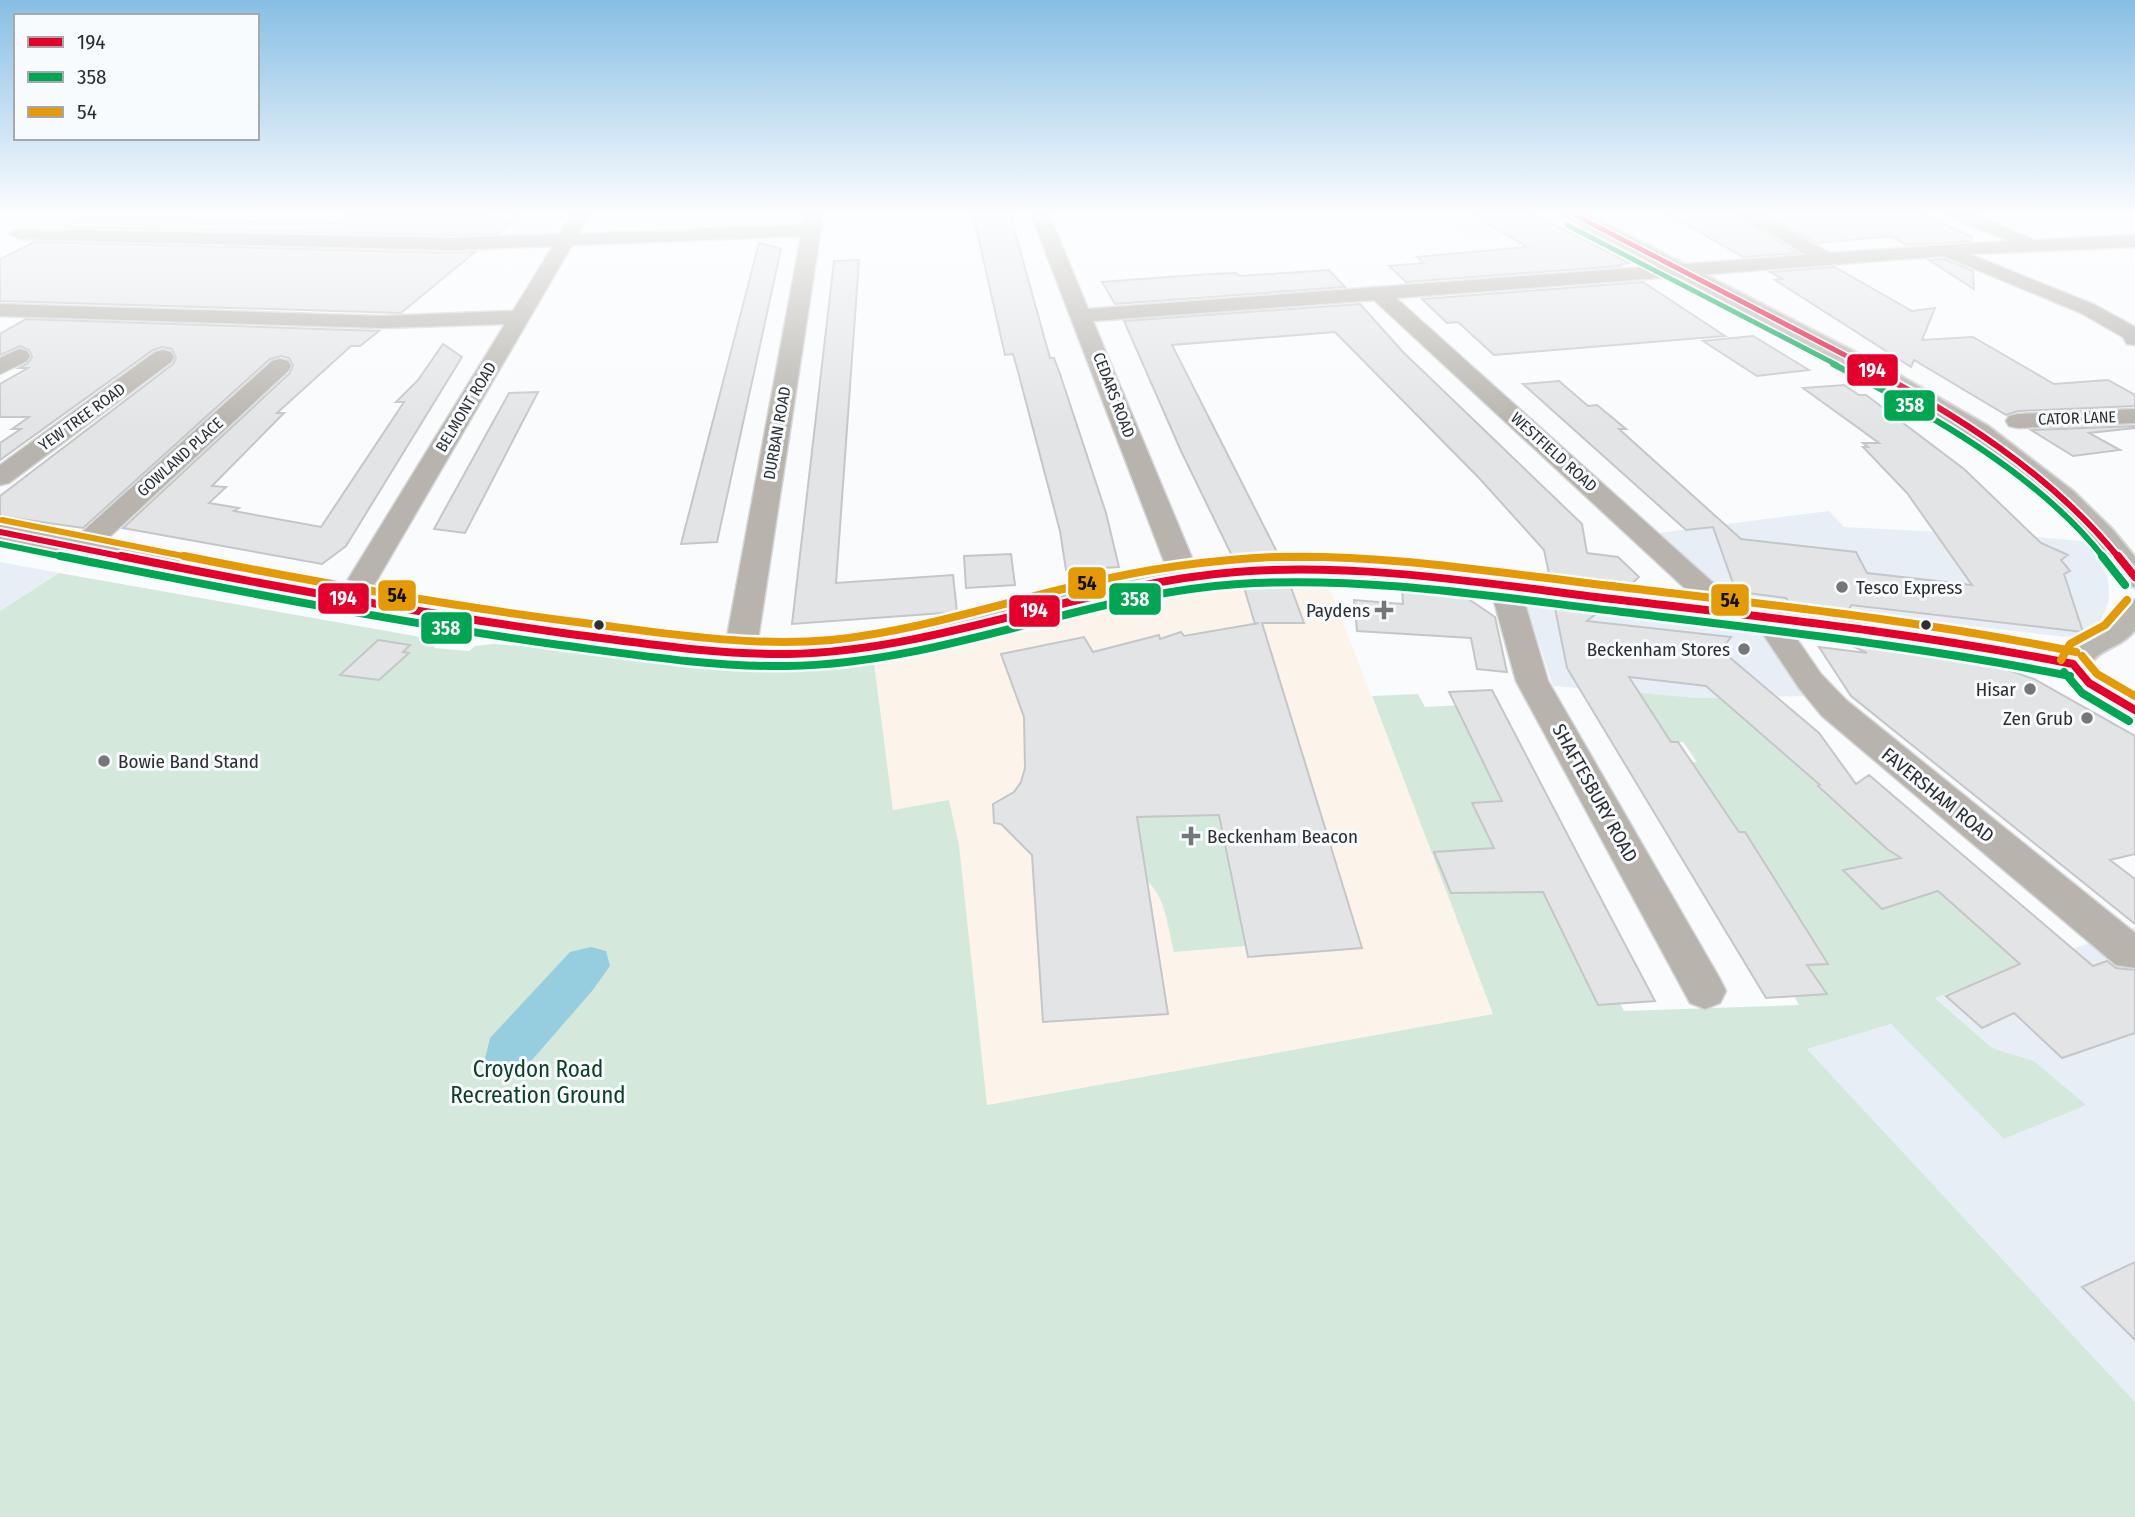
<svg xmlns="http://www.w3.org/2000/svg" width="2135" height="1517" font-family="'Fira Sans Condensed',sans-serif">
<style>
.built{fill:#e7eef6}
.education{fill:#f7f3fd}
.medical{fill:#fcf4eb}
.green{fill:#d4e9dc}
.water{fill:#96cedf}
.building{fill:#e2e4e6;stroke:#c4c6c8;stroke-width:2}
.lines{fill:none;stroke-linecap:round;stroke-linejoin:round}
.street-casing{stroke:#d5d6d7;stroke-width:3}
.primary-casing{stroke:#d5d6d7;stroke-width:4}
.street{fill:#b8b4ad;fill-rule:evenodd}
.primary{fill:#bab6b0;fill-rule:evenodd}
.bus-1-far2-casing{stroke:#f8fbfe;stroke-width:8}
.bus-1-far1-casing{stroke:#f8fbfe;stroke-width:10}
.bus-1-casing{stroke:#f8fbfe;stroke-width:13}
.bus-2-far2-casing{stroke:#f8fbfe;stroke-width:8}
.bus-2-far1-casing{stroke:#f8fbfe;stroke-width:10}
.bus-2-casing{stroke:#f8fbfe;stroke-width:13}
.bus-3-far1-casing{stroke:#f8fbfe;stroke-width:10}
.bus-3-casing{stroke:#f8fbfe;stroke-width:13}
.bus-1-far2{stroke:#e4002b;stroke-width:5}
.bus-1-far1{stroke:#e4002b;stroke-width:6}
.bus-1{stroke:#e4002b;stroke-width:8}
.bus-2-far2{stroke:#00a651;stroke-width:5}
.bus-2-far1{stroke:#00a651;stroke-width:6}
.bus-2{stroke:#00a651;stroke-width:8}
.bus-3-far1{stroke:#e39a05;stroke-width:6}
.bus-3{stroke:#e39a05;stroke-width:8}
.poi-dot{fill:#747678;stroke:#f8fbfe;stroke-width:2.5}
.bus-dot{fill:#2c2e31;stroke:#f8fbfe;stroke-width:2.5}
.labels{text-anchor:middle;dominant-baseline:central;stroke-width:6;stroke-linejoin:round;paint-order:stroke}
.far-street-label{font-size:16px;fill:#2c2e31;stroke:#f8fbfe}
.poi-label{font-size:19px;fill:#2c2e31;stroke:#f8fbfe;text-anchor:end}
.street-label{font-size:19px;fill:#2c2e31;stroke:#f8fbfe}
.near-park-label{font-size:23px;fill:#0f3f26;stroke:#f8fbfe}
.line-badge{stroke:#f8fbfe;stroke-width:2.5}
.badge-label{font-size:19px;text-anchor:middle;font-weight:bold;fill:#fff}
.pale-badge-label{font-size:19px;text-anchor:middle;font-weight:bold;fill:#111}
</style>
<rect width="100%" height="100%" fill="#f9fbfd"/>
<path class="built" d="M1829,511L1844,527L2038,537L2091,542L2108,579L2109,599L2105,611L2099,622L2090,630L2066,637L1748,600L1721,589L1659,533Z
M0,562L59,573L0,611Z
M1536,600L1753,627L1763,633L1805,696L1697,698L1553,686L1526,604L1527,602Z
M2135,927V1402L1807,1049L1891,1024L2004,1139L2085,1105L2034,1061L1992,1048L1935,998Z"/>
<path class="education" d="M336,214H564L552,233L467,236L307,233Z
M1433,214H1555L1578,228L1468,241Z"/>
<path class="medical" d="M1281,578L1327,581L1494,1014L987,1105L959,845L949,801L893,810L874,663L1180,584Z"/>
<path class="green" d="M59,573L432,639L436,643L434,648L469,651L475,646L493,644C620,652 747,677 874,663L893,810L949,800L959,845L987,1105L1493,1014L1372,696L1418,694L1425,707L1461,705V715L1499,796H1517L1520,800L1473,804L1508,869L1517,892L1564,890L1546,898L1598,1004L1620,1003L1624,1011L1799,1005L1794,996L1826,994L1807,965L1828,963L1792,910L1764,899L1788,898L1779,884L1726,887L1754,856L1760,854L1745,832L1720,833L1675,763L1697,762L1683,742L1636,744L1630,692L1697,698L1777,697L1781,701L1750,709L1742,718L1763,736L1777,733L1778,749L1802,770L1817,766L1832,782L1819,787C1859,823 1908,849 1949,885C1975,907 1992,939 2017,962L2045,954L2050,957L1935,998L1992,1048L2034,1061L2086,1105L2004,1139L1891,1024L1807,1049L2135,1402V1517H0V611Z
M1219,815L1246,946L1174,952C1168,929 1166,897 1147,881L1137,817Z"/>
<path class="water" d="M591,947L606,951L610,966L592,991L532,1060L513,1066L495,1067L485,1059L490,1038L570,952Z"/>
<path class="building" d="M521,214L497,234L451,235L64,227L85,217L336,223L346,215Z
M973,214H1010L1050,358H1054L1060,374L1106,513L1119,567L1066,570L1060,531L1017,368L1013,354L1005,355Z
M1472,214H1533L1629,263L1618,265L1620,266L1406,282L1389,266L1424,263L1417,257L1527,247Z
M1668,214H1735L1798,253L1743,257Z
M1764,214H1921L1972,237V241L1906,245L1892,236L1817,243Z
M35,242L451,253L475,252L401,313L0,301V259Z
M759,243L781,249L717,542L681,544Z
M1944,259L1973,271L1974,289L1929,260Z
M859,260L836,583L953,575L957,612L792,624L834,261Z
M1835,267L1912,311L1935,308L1922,340L1973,337L2054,384L2108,380L2135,395V406L2018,411L2006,415L1914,360L1911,367L1775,280L1782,279L1770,272Z
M1329,270L1345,287L1115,304L1102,282L1210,274L1236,273L1239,276Z
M1643,282L1725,336L1494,355L1458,322L1447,323L1422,299Z
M1360,304L1403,352L1582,524L1587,553L1618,557L1639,577L1627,588L1550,578L1544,550L1480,479L1335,332L1172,345L1280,558L1234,560L1181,451L1124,321Z
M26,319L379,331L360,346H351L277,413H284L212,486L226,487L209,503L239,508L234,511L321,527L404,402H396L418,380L443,344L462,357L346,546L322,564L123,528L290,373L293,365L289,358L281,356L270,359L83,528L0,516V496L173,364L176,358L172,349L162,347L153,350L0,460V443L21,429H12L29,417H0V384L28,368H19L28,363L32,357L29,350L20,346L0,355V334Z
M1753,336L1809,370L1757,376L1703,341Z
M1559,381L1588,406L1597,405L1626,429H1619L1741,539L1856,552L1867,573L1972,585L1907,493L1863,447H1868L1863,443H1879L1803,388L1844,385L1859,395H1866L1964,469L2041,543L2068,555L2061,560L2070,571L2064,574L2083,632L1851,605L1849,610L1860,614L1791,606L1786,598L1748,593L1734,586L1713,527L1686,530L1523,384Z
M538,392L465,533L434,529L509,393Z
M2135,426V428L2089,433L2120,450L2073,456L2031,430Z
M1011,554L1015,585L966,588L964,556Z
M1289,582L1304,623H1262L1362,948L1248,957L1219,815L1137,817L1168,1014L1043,1022L1032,855L1001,824L994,823L993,804L1014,792L1021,782L1025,768L1024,717L1001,654L1084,637L1093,652L1159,635L1160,639L1181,632L1184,636L1259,623L1255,624L1243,584Z
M1402,587L1458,592L1495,617L1507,672L1477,669L1471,638L1357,631L1354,600L1403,604Z
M1554,603L1602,609L1587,621L1731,637L1721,650L1819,733L1856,784L1869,775L2093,966L2107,961L2116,968L2135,970V1033L2062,1058L2014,1013L1982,1028L1946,996L2020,964L1938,891L1882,909L1843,870L1901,858L1887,849L1818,786L1820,785L1706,686L1629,677L1671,742H1678L1739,832H1745L1828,964L1807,965L1827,994L1766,998L1567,668Z
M1835,637L1965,655L2034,679L2135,736V854L2110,860L2135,879V924L1851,696L1819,647L1867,653Z
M378,640L410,645L403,652L409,653L379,680L340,675Z
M1492,690L1610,916L1655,1001L1598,1005L1543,892L1451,893L1434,852L1494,848L1472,803L1502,801L1449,692Z
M2135,1262V1340L2082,1287Z"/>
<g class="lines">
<defs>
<path id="street" d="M572,214H590L578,234L803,225L805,214H823L756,653L751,660L740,663L729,660L724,653L801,236L572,245L366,599L362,605L351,608L340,605L336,599L505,324L381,328L0,316V304L381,316L513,311L553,246L451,250L19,239L10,234L19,229L451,238L560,234Z
M1031,214H1049L1088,309L1806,255L1737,214H1759L1830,253L2009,241L1952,218L1949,214H1973L2034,240L2135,235V247L1969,254L2095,305L2135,327V345L2127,344L2123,337L2081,313L1944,256L1396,298L1739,606L1743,612L1739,618L1728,621L1717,618L1374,300L1093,321L1200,577L1195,583L1185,586L1175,583L1170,577Z
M19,349L27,351L30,356L27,361L0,374V358Z
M163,350L171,352L174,357L171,362L9,483L0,485V465L155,352Z
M280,359L288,361L291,366L288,371L91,554L81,556L71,554L67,548L71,542L272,361Z
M2135,409V423L2018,428L2009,426L2006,421L2009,416L2018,414Z
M1505,578L1515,581L1520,587L1548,681L1720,979L1726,991L1720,1003L1705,1009L1690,1003L1516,681L1490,587L1495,581Z
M1766,607L1777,610L1821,674L1846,700L2135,933V968L2116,965L1822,716L1799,688L1751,616L1755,610Z"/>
<path id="primary" d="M1563,214H1587L1894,372L1988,426L2073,491L2112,529L2135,557V587L2124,584L2090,542L2053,504L1969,438L1877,382L1566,218Z
M0,523C192,560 384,601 578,624C647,633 717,643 787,643C938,643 1079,576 1230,563C1358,552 1489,574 1616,589C1766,606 1915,619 2062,651C2072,638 2088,637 2101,627C2114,617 2117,604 2135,600V630C2122,647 2101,648 2091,663L2102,675L2135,694V722C2116,717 2093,704 2077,692C2068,684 2066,675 2054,671C2020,659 1981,655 1946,650C1860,636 1773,626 1686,617C1538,600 1388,573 1239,581C1085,590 943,664 788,665C716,665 642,653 571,644C379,620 190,578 0,541Z"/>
</defs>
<use href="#street" class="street-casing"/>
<use href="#primary" class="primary-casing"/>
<use href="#street" class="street"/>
<use href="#primary" class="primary"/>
<defs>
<path id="bus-1-far2" d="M1573,214L1864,365"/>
<path id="bus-1-far1" d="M1860,364C1955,413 2051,474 2119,558
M0,532L129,558"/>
<path id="bus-1" d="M121,556C270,586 419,613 570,634C642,643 715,655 788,654C941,651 1083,584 1236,572C1364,562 1494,585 1621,600C1773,618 1923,634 2073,664
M2118,556L2135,577
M2073,664L2089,683L2135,710"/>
<path id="bus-2-far2" d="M1567,225L1837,365"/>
<path id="bus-2-far1" d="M1833,364C1927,412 2038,474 2104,558
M0,544L69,558"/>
<path id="bus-2" d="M60,556C224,588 388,621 553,644C630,654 709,667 787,666C942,664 1085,594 1238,584C1364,576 1490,596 1615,611C1767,630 1919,646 2070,676
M2102,556L2125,585
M2064,672L2082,693L2129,721"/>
<path id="bus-3-far1" d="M2,520L193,558
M1271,558H1330"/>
<path id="bus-3" d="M184,556C319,583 455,607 592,624C671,634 751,647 831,640C918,631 1000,603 1084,584C1146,569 1211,560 1274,557C1390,554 1505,574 1619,587C1772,605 1925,621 2076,652
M2082,656L2097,674L2135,696
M2061,660L2070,644L2105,625L2127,600"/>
</defs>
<use href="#bus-1-far2" class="bus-1-far2-casing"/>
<use href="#bus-1-far1" class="bus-1-far1-casing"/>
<use href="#bus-1" class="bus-1-casing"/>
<use href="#bus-2-far2" class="bus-2-far2-casing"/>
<use href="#bus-2-far1" class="bus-2-far1-casing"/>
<use href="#bus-2" class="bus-2-casing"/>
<use href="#bus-3-far1" class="bus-3-far1-casing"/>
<use href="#bus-3" class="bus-3-casing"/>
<use href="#bus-1-far2" class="bus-1-far2"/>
<use href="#bus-1-far1" class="bus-1-far1"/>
<use href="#bus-1" class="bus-1"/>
<use href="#bus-2-far2" class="bus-2-far2"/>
<use href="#bus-2-far1" class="bus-2-far1"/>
<use href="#bus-2" class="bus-2"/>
<use href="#bus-3-far1" class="bus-3-far1"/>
<use href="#bus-3" class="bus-3"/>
</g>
<linearGradient id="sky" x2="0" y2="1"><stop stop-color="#87bee4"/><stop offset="0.5" stop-color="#fcfdfe"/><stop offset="1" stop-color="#fcfdfe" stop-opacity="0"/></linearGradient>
<rect width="2135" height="426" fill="url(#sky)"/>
<g class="poi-dot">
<circle cx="1842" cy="587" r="7"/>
<path d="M1380.5 599.5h7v7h7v7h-7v7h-7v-7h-7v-7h7z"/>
<circle cx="1744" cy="649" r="7"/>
<circle cx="2030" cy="689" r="7"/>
<circle cx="2087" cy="718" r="7"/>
<circle cx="104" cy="761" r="7"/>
<path d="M1187.5 825.5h7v7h7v7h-7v7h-7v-7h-7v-7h7z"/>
</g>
<g class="bus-dot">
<circle cx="599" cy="625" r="6"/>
<circle cx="1926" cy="625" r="6"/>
</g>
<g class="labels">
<g class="far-street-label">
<text transform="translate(1114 395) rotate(69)">CEDARS ROAD</text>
<text transform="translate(466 407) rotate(-59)">BELMONT ROAD</text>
<text transform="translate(82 417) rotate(-36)">YEW TREE ROAD</text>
<text transform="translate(2077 418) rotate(-2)">CATOR LANE</text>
<text transform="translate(777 433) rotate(-80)">DURBAN ROAD</text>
<text transform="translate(1554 452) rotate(42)">WESTFIELD ROAD</text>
<text transform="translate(180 457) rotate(-42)">GOWLAND PLACE</text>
</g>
<g class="poi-label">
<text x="1856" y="587" text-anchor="start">Tesco Express</text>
<text x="1370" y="610">Paydens</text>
<text x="1730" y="649">Beckenham Stores</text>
<text x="2016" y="689">Hisar</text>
<text x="2073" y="718">Zen Grub</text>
<text x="118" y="761" text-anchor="start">Bowie Band Stand</text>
<text x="1207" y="836" text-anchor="start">Beckenham Beacon</text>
</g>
<g class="street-label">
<text transform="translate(1595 793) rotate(61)">SHAFTESBURY ROAD</text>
<text transform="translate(1938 795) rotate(39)">FAVERSHAM ROAD</text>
</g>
<g class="near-park-label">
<text x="538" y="1069">Croydon Road<tspan x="538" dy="26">Recreation Ground</tspan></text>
</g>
</g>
<g class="line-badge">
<rect x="1846" y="353" width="53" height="34" rx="7" fill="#e4002b"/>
<rect x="1883" y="389" width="53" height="33" rx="7" fill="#00a651"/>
<rect x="1067" y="566" width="40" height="34" rx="7" fill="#e39a05"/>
<rect x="377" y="579" width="40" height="33" rx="7" fill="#e39a05"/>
<rect x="317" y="582" width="53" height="33" rx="7" fill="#e4002b"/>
<rect x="1108" y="582" width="54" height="34" rx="7" fill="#00a651"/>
<rect x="1710" y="583" width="40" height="34" rx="7" fill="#e39a05"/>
<rect x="1008" y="594" width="53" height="34" rx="7" fill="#e4002b"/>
<rect x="420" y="611" width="53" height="34" rx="7" fill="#00a651"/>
</g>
<g class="badge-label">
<text x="1872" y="377">194</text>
<text x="1910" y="412">358</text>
<text x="343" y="605">194</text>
<text x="1135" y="606">358</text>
<text x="1034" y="617">194</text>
<text x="446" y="635">358</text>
</g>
<g class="pale-badge-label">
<text x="1087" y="590">54</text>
<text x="397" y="602">54</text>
<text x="1730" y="607">54</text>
</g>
<rect x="14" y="14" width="245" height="126" fill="#f8fbfe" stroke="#a6a9ac" stroke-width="2"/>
<rect x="28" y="37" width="35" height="10" fill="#e4002b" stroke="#a6a9ac" stroke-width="2"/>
<text x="77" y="49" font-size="21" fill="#2c2e31">194</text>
<rect x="28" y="72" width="35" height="10" fill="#00a651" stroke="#a6a9ac" stroke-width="2"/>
<text x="77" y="84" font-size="21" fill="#2c2e31">358</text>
<rect x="28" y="107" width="35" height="10" fill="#e39a05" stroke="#a6a9ac" stroke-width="2"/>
<text x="77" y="119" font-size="21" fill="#2c2e31">54</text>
</svg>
